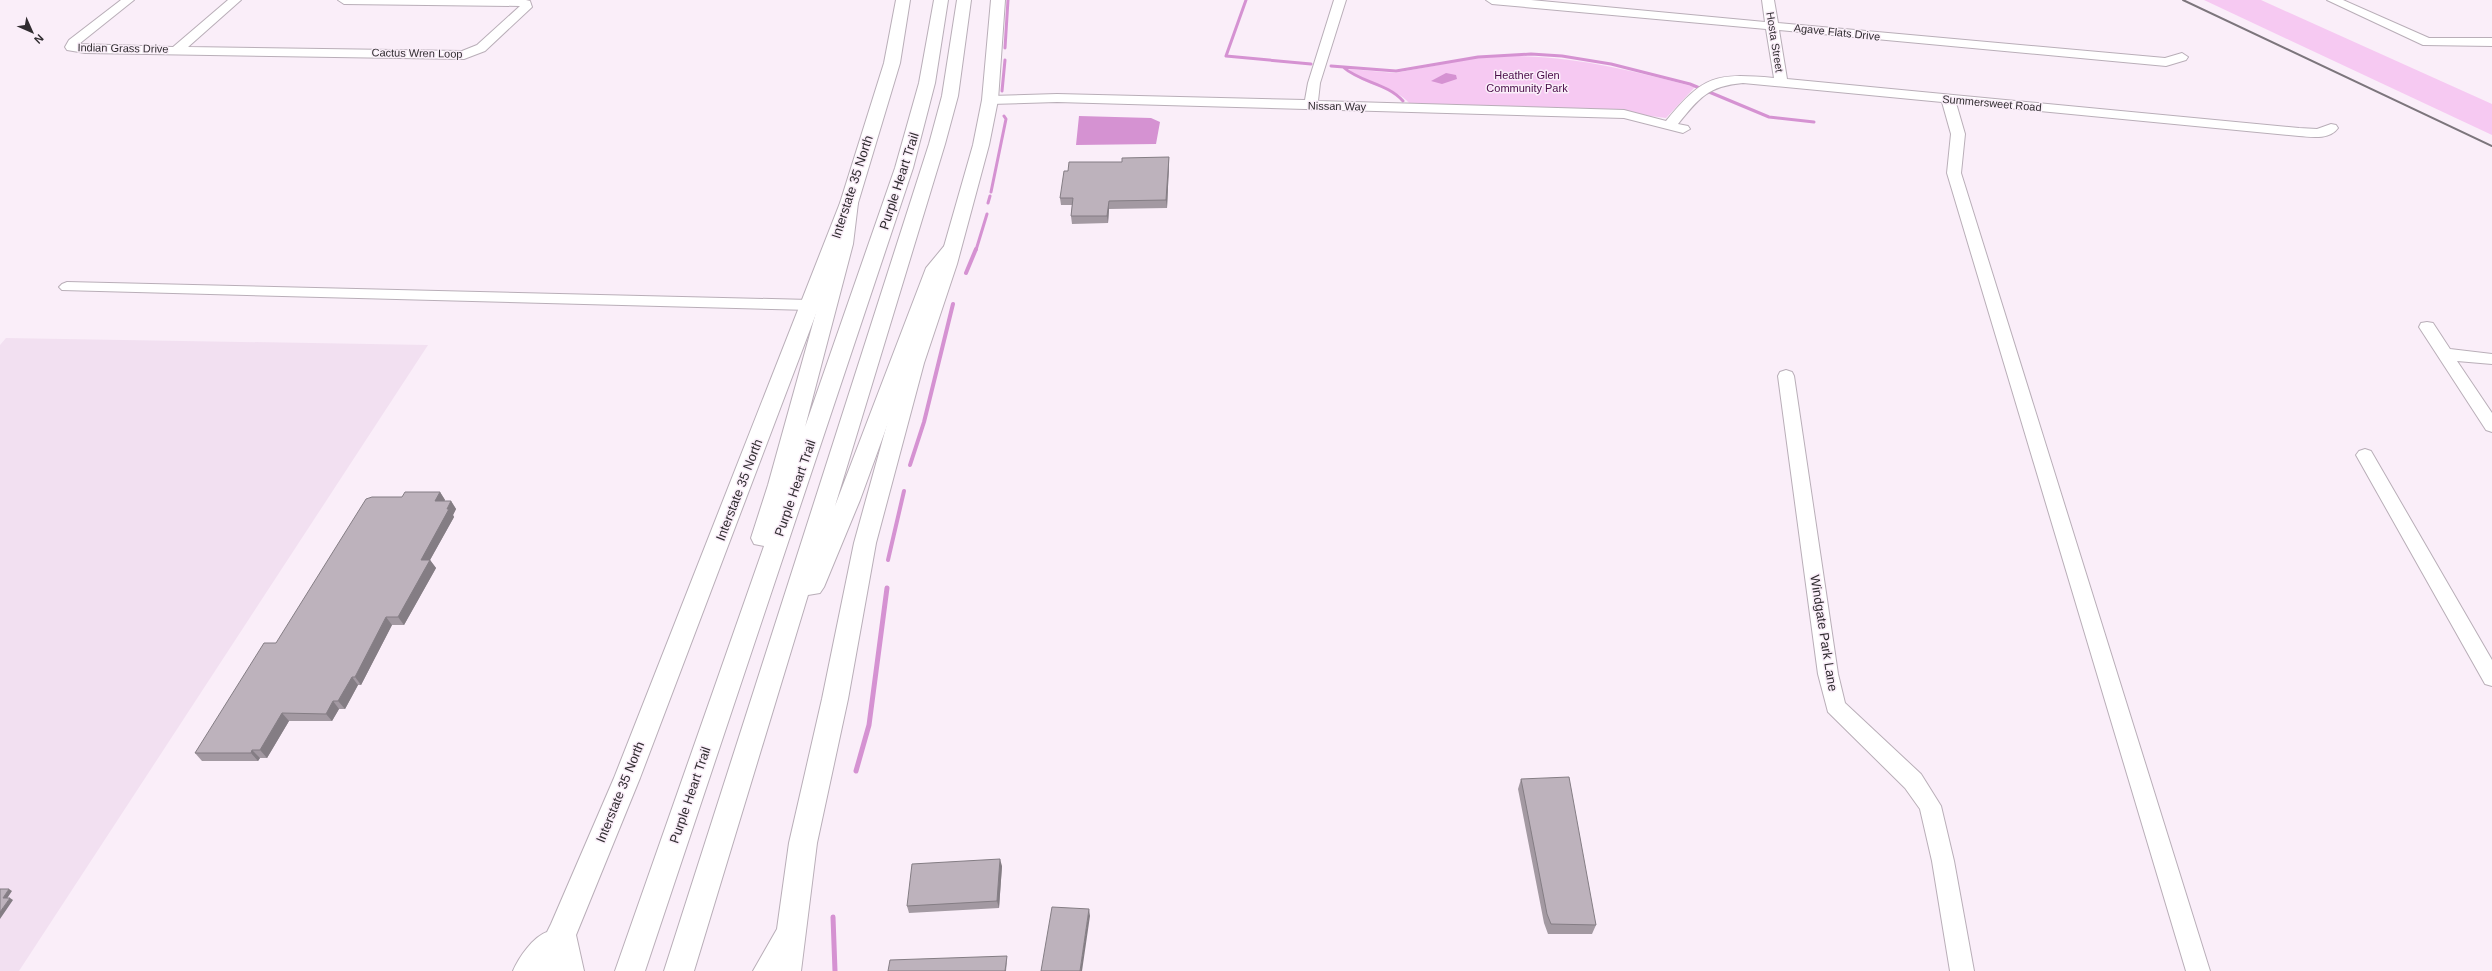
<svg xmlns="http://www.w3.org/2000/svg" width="2492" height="971" font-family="Arial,sans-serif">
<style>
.built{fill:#f2e0f1}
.green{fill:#f6c9f2}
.water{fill:#d592d2}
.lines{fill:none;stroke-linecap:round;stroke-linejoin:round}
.stream-far2{stroke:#d592d2;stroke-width:3}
.stream-far1{stroke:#d592d2;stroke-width:4}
.stream{stroke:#d592d2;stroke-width:5}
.minor-casing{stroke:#b9aeb8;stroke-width:2}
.major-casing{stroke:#b9aeb8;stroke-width:2}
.highway-casing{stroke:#b9aeb8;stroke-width:2}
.minor{fill:#fff;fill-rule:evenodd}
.major{fill:#fff;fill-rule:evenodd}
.highway{fill:#fff;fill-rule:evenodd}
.rail{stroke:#7c757c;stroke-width:2}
.wall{fill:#a399a2}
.shaded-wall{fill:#847d84}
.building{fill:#bdb2bc;stroke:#847d84}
.labels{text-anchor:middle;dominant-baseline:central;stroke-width:3;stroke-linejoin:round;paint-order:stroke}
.far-street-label{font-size:11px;fill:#302c30;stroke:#faeef9}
.far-park-label{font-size:11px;fill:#490c48;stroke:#faeef9}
.street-label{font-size:13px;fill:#302c30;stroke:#faeef9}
</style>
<rect width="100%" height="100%" fill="#faeef9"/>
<path class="built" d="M6,338L428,345L19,971H0V345Z"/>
<path class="green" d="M2204,0H2261L2492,104V135Z
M1511,56C1575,56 1634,71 1695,87L1666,118L1596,109L1410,104C1394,84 1362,88 1349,69L1395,73L1475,58Z"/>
<path class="water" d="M1446,73L1456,75L1457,79L1442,84L1431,81Z
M1079,116L1151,118L1160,122L1156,144L1076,145Z"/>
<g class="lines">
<path class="stream-far2" d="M1246,0L1226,56L1311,64
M1005,48L1008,0
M1331,66L1396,71L1478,57L1531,54L1562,56L1611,64L1690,84L1769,117L1814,122
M1343,67C1361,83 1387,83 1403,101
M1002,91L1005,60
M991,192L1006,119L1004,116
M988,203L990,196
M976,250L987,214"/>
<path class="stream-far1" d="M966,273L976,249
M910,465L924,422L953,304
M888,560L904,491"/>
<path class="stream" d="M856,771L869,725L887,588
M833,917L835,971"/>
<defs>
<path id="minor" d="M121,0H134L79,44L173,47L228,0H241L188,47L462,51L477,45L520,6L344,4L338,0H526L530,1L532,7L485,51L464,59L85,53L67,50L65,47L69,40Z
M1334,0H1346L1320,83L1318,101L1624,110L1666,121C1704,75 1715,73 1774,78L1766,29L1492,4L1486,0H1531L1765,22L1762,0H1774L1778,23L2165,58L2182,53L2188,57L2186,60L2166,66L1779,30L1787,79L2299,128L2317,129L2331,124L2336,125L2338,128C2330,140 2311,137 2299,136L1956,103L1965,134L1961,173L2210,971H2186L1947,173L1951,134L1942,102L1743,83C1708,86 1699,98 1678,124L1688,126L1690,129L1683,133L1624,118L1057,102L990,104L983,100L990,96L1057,94L1305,100L1308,83Z
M2327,0H2343L2429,38H2492V46L2423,45Z
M67,282L810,300L818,305L810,310L62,290L59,287L62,284Z
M2427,322L2433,323L2450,349L2492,354V364L2457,361L2492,413V432L2486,430L2419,327L2421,323Z
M1786,370L1792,372L1794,376L1838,674L1845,703L1921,774L1941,806L1954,861L1974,971H1950L1932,861L1920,809L1905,788L1828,712L1818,674L1778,376L1780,372Z
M2365,449L2371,451L2492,660V686L2485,684L2356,455L2359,451Z"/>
<path id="major" d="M896,0H910L900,63L858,203L640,778L576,935L584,971H513C519,957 533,937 547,932L551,924L614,778L840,203L884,63Z
M991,0H1005L998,100L989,145L957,264L924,363L876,543L848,699L817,843L801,971H753L777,929L789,843L822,699L854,543L904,363L939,264L973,145L982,100Z"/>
<path id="highway" d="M934,0H948L935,83L913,168L645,971H615L764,546L754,544L751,538L768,485L835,244L840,203L843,199H855L858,203L853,244L805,427L895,168L919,83Z
M957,0H971L958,96L945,144L835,506L926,268L945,245H957L960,249L944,269L860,500L824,587L820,593L808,595L694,971H664L929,144L942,96Z"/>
</defs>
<use href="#minor" class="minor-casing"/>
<use href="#major" class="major-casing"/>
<use href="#highway" class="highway-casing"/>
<use href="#minor" class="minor"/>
<use href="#major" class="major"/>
<use href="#highway" class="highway"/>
<path class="rail" d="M2183,0L2492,146"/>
</g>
<path class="wall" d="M1169,157V165L1167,208L1109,209L1108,223L1072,224L1071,216L1072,205H1061L1060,198L1122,162Z
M440,492L445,500L444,501H451L456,509L453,515L454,517L430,560L436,568L404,625H392L361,685H358L345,709H339L332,721H289L267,758H260L258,761H202L195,753L276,643Z
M1521,779L1596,925L1592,934H1548L1544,923L1518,789Z
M1002,866L999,908L909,913L907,906Z"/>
<path class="shaded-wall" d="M1169,157V165L1167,208L1166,200Z
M1109,201V209L1108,223L1107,216Z
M440,492L445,500L440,509L435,501Z
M451,501L456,509L453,515L454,517L430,560L436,568L404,625L398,617L421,560Z
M386,617L392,625L361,685L355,677Z
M352,677L358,685L345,709L338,701Z
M333,701L339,709L332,721L326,714Z
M282,713L289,721L267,758L260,750Z
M252,750L260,758L258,761L251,753Z
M1000,859L1002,866L999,908L997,901Z
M9,889L12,891L6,900L3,898Z
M10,898L13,900L0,919V912Z
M1089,909L1090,916L1082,971H1080Z
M1007,956V958L1006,971H1005Z"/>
<path class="building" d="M1169,157L1166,200L1109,201L1107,216H1071L1073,198H1060L1064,171H1068L1069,162H1122V158Z
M405,492H440L435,501H451L447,509H449L421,560H430L398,617H386L355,677H352L338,701H333L326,714L282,713L260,750H252L251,753H195L264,643H276L366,499L372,497H402Z
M1569,777L1596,925L1551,924L1547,914L1521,779Z
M1000,859L997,901L907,906L912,864Z
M0,889H9L3,898H10L0,912Z
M1052,907L1089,909L1080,971H1041Z
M1007,956L1005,971H888L890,960Z"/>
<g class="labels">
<g class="far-street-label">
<text transform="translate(1837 32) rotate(6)">Agave Flats Drive</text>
<text transform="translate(1775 42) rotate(81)">Hosta Street</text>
<text transform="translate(123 48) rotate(1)">Indian Grass Drive</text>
<text transform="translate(417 53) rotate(1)">Cactus Wren Loop</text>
<text transform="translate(1992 103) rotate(5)">Summersweet Road</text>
<text transform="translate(1337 106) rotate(1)">Nissan Way</text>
</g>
<g class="far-park-label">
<text x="1527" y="75">Heather Glen<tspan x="1527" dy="13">Community Park</tspan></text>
</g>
<g class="street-label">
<text transform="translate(899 181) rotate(-72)">Purple Heart Trail</text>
<text transform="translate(852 187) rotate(-72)">Interstate 35 North</text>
<text transform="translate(795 488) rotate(-71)">Purple Heart Trail</text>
<text transform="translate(739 490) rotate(-69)">Interstate 35 North</text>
<text transform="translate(1824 633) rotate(81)">Windgate Park Lane</text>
<text transform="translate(620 792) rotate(-68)">Interstate 35 North</text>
<text transform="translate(690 795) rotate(-71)">Purple Heart Trail</text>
</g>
</g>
<g transform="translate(32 32) rotate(135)" stroke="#faeef9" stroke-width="3" paint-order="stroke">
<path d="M0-3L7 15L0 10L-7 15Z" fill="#302c30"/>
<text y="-6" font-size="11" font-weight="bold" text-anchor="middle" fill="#302c30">N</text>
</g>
</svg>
